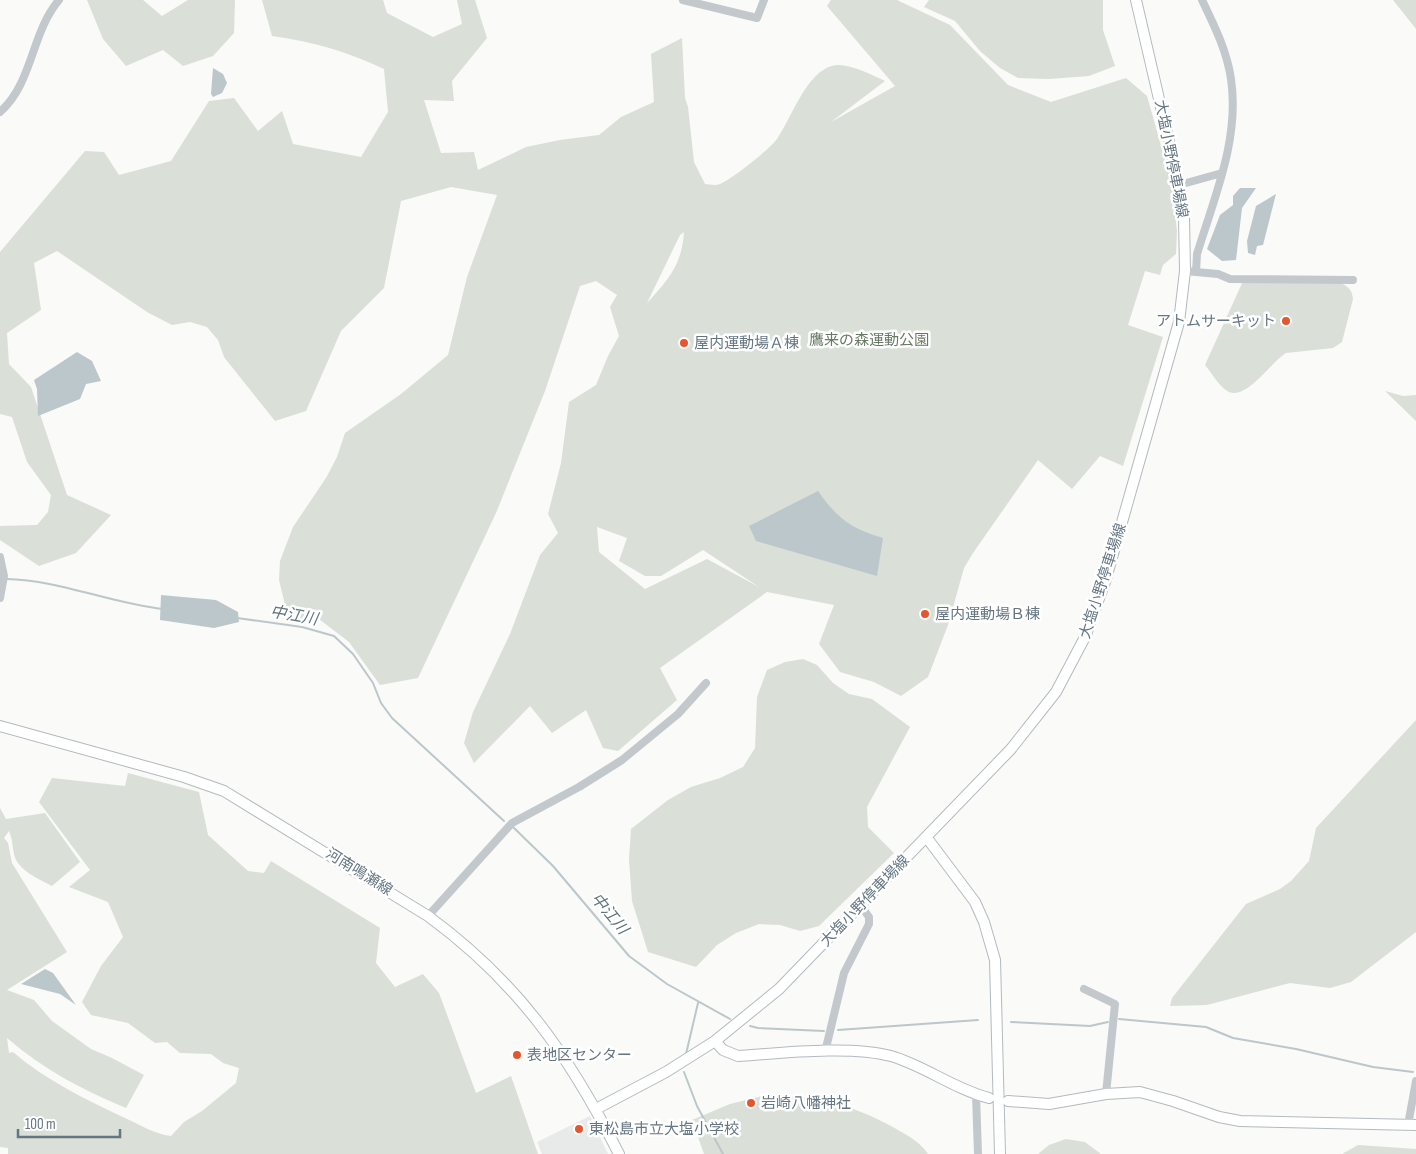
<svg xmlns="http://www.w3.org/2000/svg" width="1416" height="1154" font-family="'Sofia Sans Condensed','Noto Sans JP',sans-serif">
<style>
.built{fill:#e8e9e9}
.green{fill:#dadfd7;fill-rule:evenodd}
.water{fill:#bbc7cb}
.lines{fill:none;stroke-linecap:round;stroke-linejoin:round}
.stream{stroke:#bbc7cb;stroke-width:2}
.secondary-casing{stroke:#b3babf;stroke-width:12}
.street{stroke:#c3c8cc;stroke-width:8}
.secondary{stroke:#fff;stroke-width:10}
.poi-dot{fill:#e4572e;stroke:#fff;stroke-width:2}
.labels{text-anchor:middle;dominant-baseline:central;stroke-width:5;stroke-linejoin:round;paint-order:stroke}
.street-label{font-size:15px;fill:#657683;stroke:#fff}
.poi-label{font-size:15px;fill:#657683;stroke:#fff;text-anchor:start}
.park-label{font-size:15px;fill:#687a64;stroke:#fff}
.water-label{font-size:16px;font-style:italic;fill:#60757c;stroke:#fff}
</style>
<rect width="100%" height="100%" fill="#fafaf8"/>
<path class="built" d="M590,1116L608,1154H542L537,1142Z"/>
<path class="green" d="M87,0H143L162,16L188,0H235L234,33L213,56L183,66L163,50L126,66L103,39Z
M262,0H383L387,13L433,37L462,24L457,0H475L487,38L452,81L454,101L424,100L441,153L474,152L478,170L526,147L560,140L599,135L621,117L654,102L651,54L682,38L685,98L688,107L694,162L705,184C709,184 715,186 720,184C731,180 770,149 777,139C792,118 808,66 838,65C853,65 872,75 885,81L831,122L895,86L827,6L831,0H897L950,25L1008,85L1051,102L1126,78L1147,96L1171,181L1177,231L1176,254L1163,265L1160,275L1145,271L1128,325L1163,337L1123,466L1100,456L1072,489L1038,460L973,553L964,568L948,625L928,677L901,696L874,682L840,672L819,644L834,605L767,592L660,668L677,700L618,751L603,748L586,710L552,733L530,706L474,763L464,743L473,712L510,634L540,555L558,533L548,514L561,463L569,402L596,385L608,356L619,336L610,307L617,295L596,281L580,286L545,391L496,513L418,678L380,685L349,642L319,619L289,621L279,580L280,561L293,527L326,478L337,457L345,433L401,394L448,355L467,277L497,195L451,187L401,201L384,288L341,331L306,411L275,421L224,357L218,340L207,327L190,322L172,325L147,312L57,251L34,263L41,310L7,333L9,364L31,387L67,495L111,515L76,553L39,566L0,540V526L37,525L48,512L51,495L27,462L12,417L0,414V252L85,151L104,152L119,175L171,161L209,101L234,98L258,131L282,111L293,144L361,157L388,112L384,69C349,52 311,41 272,36ZM684,232C682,265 668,280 647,303L680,235ZM597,527L627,538L619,561L645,576H661L703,550L759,587L707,559L645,589L599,552Z
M929,0H1103V30L1115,66L1089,76L1049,79L1018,78L1000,68L980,51L955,21L924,7Z
M1393,0H1416V29Z
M1243,281L1341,283C1349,287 1352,290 1353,299L1342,342L1333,348L1286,353C1272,361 1247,400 1229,392C1220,388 1211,372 1205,365Z
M1385,391L1403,396L1416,395V421Z
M803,659L817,665L833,683L849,694L872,699L910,727L867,807L868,827L894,853L819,926L800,931L780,925L759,924L736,933L717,945L696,967L648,952L632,901L629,859L631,829L668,800L691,787L720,778L743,767L755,748L757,697L767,670L785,662Z
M1416,720V932L1351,982L1330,988L1290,983L1207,1005L1170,1006L1172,998L1246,904L1280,889L1291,881L1309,861L1316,828Z
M128,773L199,792L208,835L248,871L264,873L271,861L380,928L376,963L395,987L423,974L439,993L476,1093L511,1076L538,1154H8V1148L0,1147V808L6,819L45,813L80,862L52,886C39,879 17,870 14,854C12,845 13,841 9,831L4,838L8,843L12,863L67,952L7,990L34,1000L52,1021L91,1049L112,1058L144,1075L126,1108C82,1090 43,1069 7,1038L9,1053L13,1052C47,1081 85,1099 125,1118C141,1125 154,1134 171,1136L184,1122L202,1111L236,1083L239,1068L223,1063L211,1054L180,1053L167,1042L155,1043L128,1023L91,1015L82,1002L101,966L123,937L108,902L69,887L90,870L39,802L52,778L125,786Z
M766,1095C814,1094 857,1106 898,1130C910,1137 920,1142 928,1154H704L692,1120L730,1104Z
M1066,1139L1085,1142L1101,1154H1038L1049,1145Z
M1358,1145L1416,1149V1154H1342Z"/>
<path class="water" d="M213,68L223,74L227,83L222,93L213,97L211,94Z
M1240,188H1256L1242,208L1236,260L1222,261L1207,249L1220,215L1233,205V196Z
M1276,194L1263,245L1257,246L1255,255L1248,253L1247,241L1256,206Z
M77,352L92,361L101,381L86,384L80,399L38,416L37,389L34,380Z
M818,491C838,519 850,528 883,538L877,576L756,541L749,526Z
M161,595L216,600L238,612L239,622L214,628L160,620Z
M45,969L53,973L76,1005L60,994L21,984Z"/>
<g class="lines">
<path class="stream" d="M6,579C60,580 109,603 163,609
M237,618L302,627L334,636L353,654L373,683L381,703L392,718L504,821
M513,827L553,866L629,956L667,984L730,1019
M1119,1019L1206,1027L1233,1038L1296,1049L1373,1067L1413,1072
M1011,1022L1090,1026L1108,1022
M750,1026L758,1028L824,1031
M838,1030L978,1020
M686,1054L698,1003
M684,1072L697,1106L723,1154"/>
<defs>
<path id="secondary" d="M0,726L184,777L224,791L428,916C518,982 569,1055 619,1154
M927,838L975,902L984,922L995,960L1000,1154
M715,1041L723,1050L738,1056C781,1053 850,1045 891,1056C925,1066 954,1089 989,1098
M1008,1101L1049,1104L1106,1094L1140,1092L1173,1101L1219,1117L1240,1121L1416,1125
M596,1109L666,1072L715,1041L779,989L1011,749L1056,692L1085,637L1105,582L1179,322L1185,271L1184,217L1179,185L1136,0"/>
</defs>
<use href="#secondary" class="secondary-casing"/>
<path class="street" d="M683,0L757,18L764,0
M0,112C33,83 31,33 59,0
M1179,185L1222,173
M1185,271L1218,274L1230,279L1353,280
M1196,272L1197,254C1214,198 1240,139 1231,79C1227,51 1214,25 1202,0
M0,557L4,576L0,598
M428,916L512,823L579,787L622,760L678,714L706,683
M1084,989L1115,1004L1106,1094
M825,1052L844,973L869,924V917L861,906
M976,1095L978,1154
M1408,1125L1416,1081"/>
<use href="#secondary" class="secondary"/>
</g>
<g class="poi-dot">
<circle cx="1286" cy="321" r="5"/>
<circle cx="684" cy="343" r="5"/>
<circle cx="925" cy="614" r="5"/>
<circle cx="517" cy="1055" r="5"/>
<circle cx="751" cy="1103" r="5"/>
<circle cx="579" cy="1129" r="5"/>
</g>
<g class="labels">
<g class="street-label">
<text transform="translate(1171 159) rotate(79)">大塩小野停車場線</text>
<text transform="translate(1103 581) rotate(-72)">大塩小野停車場線</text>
<text transform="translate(359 872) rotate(32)">河南鳴瀬線</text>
<text transform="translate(865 901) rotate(-46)">大塩小野停車場線</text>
</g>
<g class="poi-label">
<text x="1276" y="321" text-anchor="end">アトムサーキット</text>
<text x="694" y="343">屋内運動場Ａ棟</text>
<text x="935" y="614">屋内運動場Ｂ棟</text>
<text x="527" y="1055">表地区センター</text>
<text x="761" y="1103">岩崎八幡神社</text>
<text x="589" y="1129">東松島市立大塩小学校</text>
</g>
<g class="park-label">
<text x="869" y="340">鷹来の森運動公園</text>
</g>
<g class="water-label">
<text transform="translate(294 616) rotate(10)">中江川</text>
<text transform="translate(609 914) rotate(50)">中江川</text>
</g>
</g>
<path d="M18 1129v8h102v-8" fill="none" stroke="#657683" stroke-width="2.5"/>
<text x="25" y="1129" font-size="15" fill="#657683" stroke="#ffffff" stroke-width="4" paint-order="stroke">100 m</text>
</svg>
